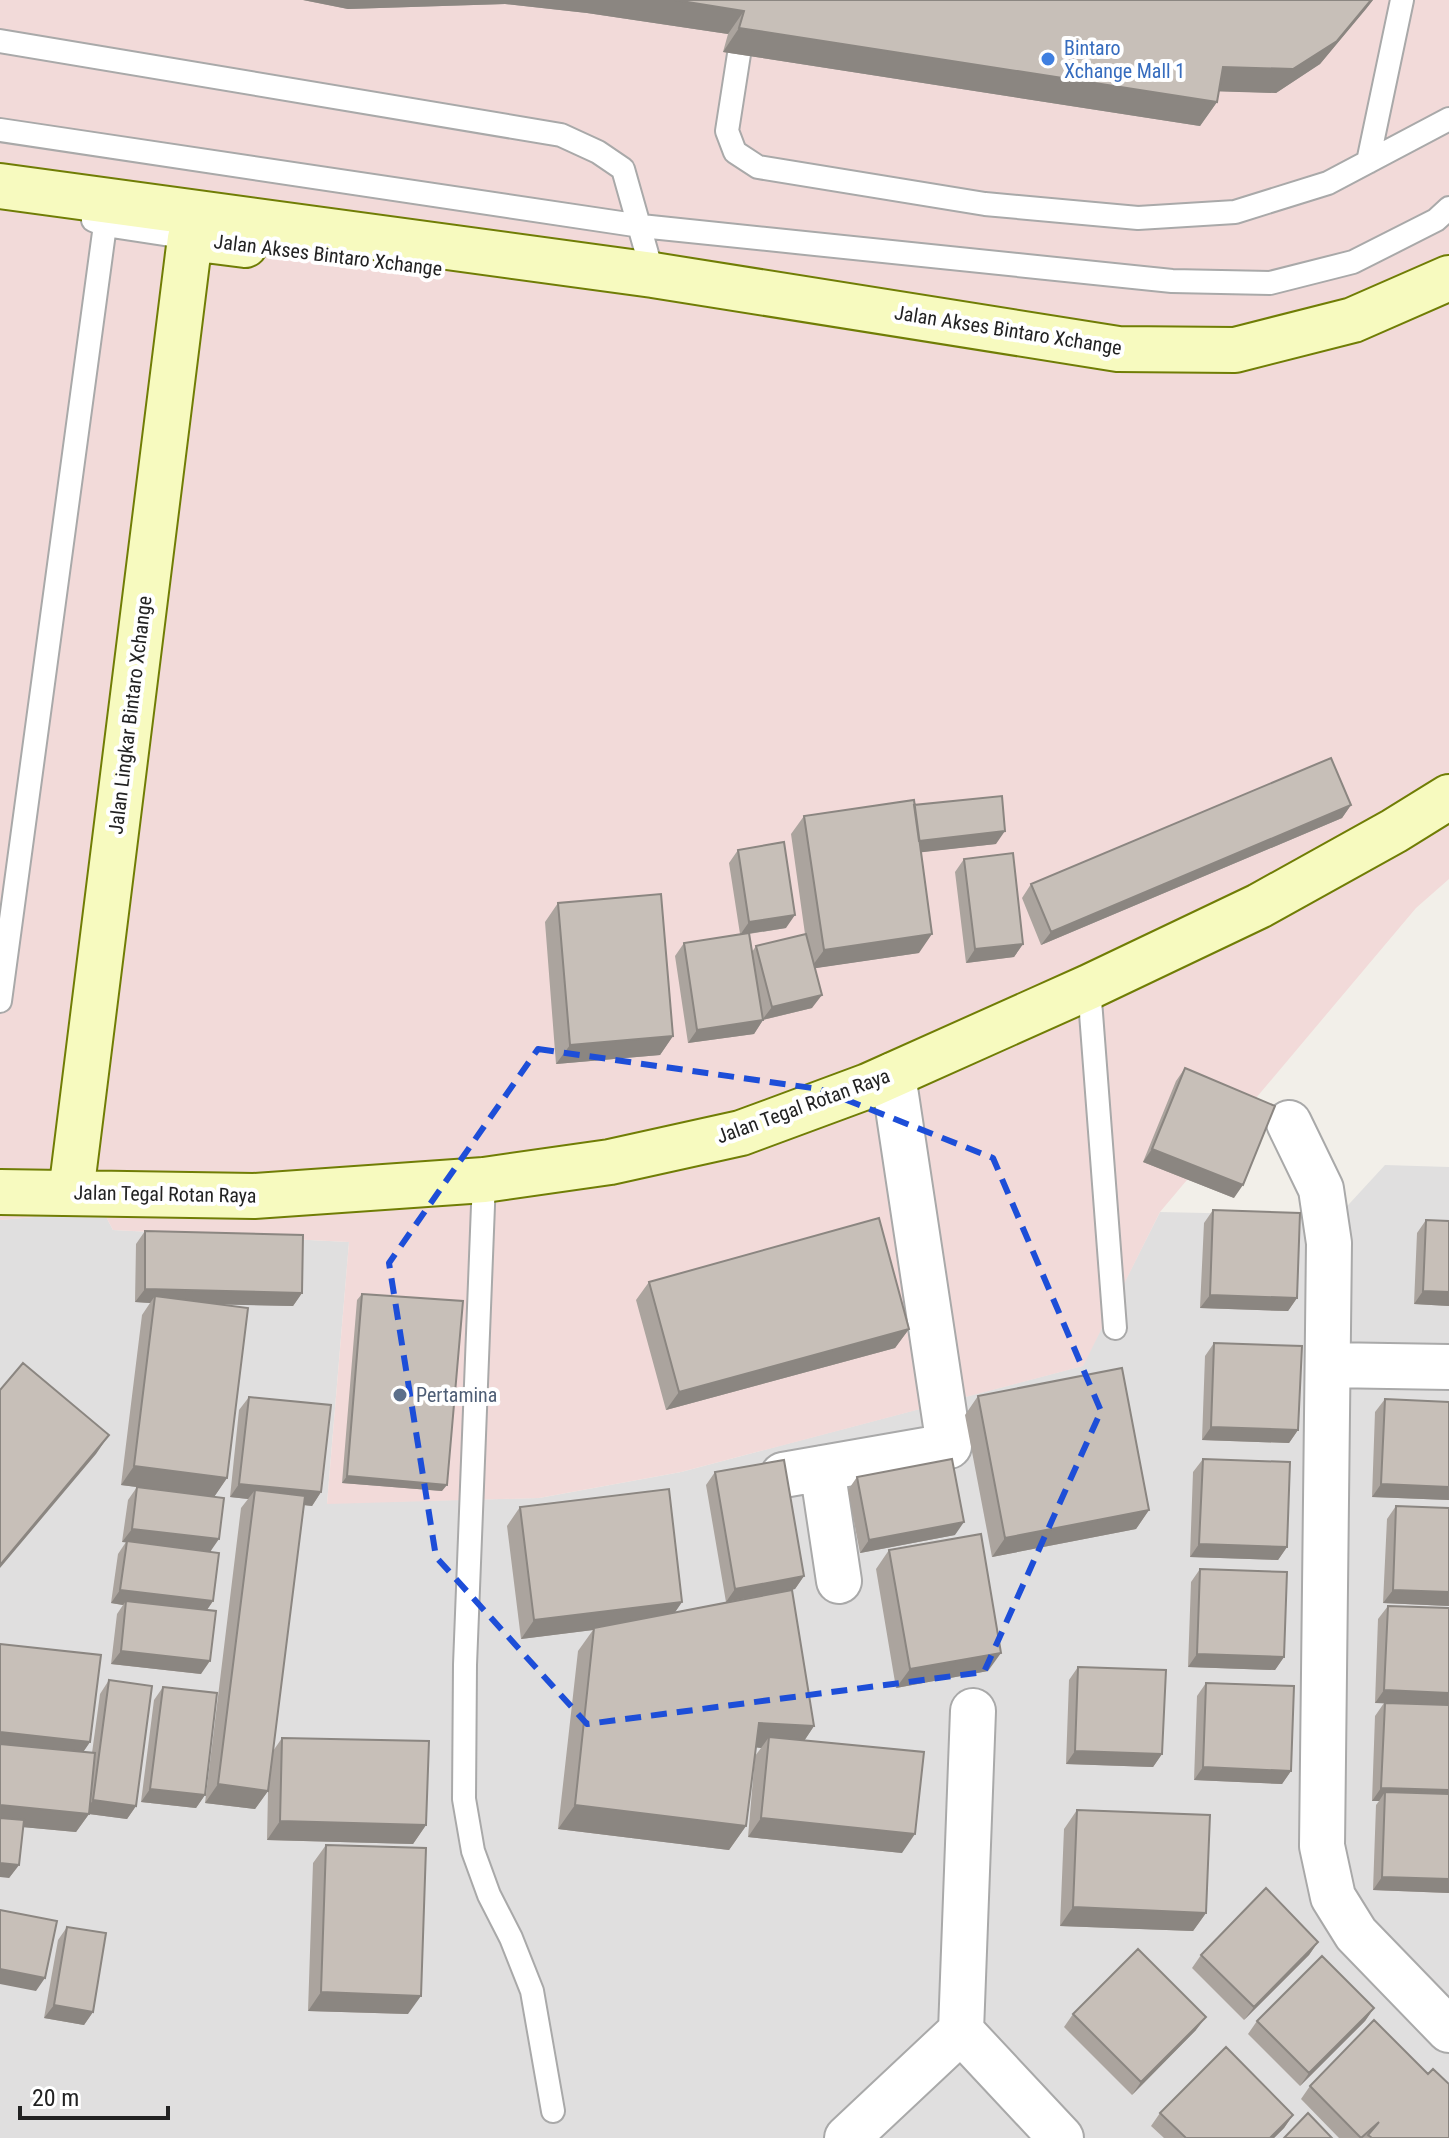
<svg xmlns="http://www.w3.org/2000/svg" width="1449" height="2138" font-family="'Roboto Condensed',sans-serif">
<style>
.residential{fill:#e0dfdf}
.commercial{fill:#f2dad9}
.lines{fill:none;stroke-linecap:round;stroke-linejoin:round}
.service-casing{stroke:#a9a9a9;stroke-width:26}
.minor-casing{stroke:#a9a9a9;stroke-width:48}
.secondary-casing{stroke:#707d05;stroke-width:48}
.service{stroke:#fff;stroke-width:22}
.minor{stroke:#fff;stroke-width:44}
.secondary{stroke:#f7fabf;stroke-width:44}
.wall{fill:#aba49e}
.shaded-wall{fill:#8b8681}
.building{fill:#c7bfb8;stroke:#8b8681;stroke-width:2}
.marked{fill:none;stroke:#1d4ed8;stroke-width:6;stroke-dasharray:16 10;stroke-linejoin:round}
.shop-dot{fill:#3f7fe0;stroke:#fff;stroke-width:3}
.service-dot{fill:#5c6f8a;stroke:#fff;stroke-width:3}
.labels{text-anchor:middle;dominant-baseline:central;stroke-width:8;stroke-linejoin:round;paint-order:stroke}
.shop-label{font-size:20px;fill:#366cbe;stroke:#fff;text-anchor:start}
.street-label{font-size:20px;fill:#222;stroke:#fff}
.service-label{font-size:20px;fill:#4e5e75;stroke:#fff;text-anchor:start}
</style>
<rect width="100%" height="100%" fill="#f2efe9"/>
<path class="residential" d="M1385,1165L1449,1167V2138H0V1220L103,1211L113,1230L349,1242L327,1503L539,1498L681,1472L1082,1366L1160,1212L1338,1216Z"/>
<path class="commercial" d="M0,0H1449V879L1416,908L1160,1212L1083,1366L681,1472L539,1498L327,1504L349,1242L113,1230L103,1211L0,1220Z"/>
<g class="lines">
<defs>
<path id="service" d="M0,41L561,135L598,152L623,169L653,275
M739,54L727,131L735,152L758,167L985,204L1138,218L1235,212L1328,183L1449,119
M0,130L641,226L1172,281L1270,283L1353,262L1436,220L1449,208
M1368,162L1402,0
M93,220L105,225L190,238
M1089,987L1115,1328
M0,1001L105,225
M484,1180L465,1665L464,1799L473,1851L489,1895L511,1938L532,1991L553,2111"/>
<path id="minor" d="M1289,1123L1321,1189L1329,1243L1322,1846L1333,1897L1356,1934L1449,2030
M1328,1365L1449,1367
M822,1468L839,1581
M783,1475L949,1446L893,1075
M961,2031L1061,2138
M847,2138L961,2031L973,1711"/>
<path id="secondary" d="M0,186L653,275L1118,349L1235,350L1353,320L1449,278
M0,1192L254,1196L484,1180L610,1162L741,1133L868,1086L1089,987L1259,906L1394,831L1449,797
M71,1193L190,238L245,245"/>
</defs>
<use href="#service" class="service-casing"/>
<use href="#minor" class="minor-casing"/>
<use href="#secondary" class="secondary-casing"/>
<use href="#service" class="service"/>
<use href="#minor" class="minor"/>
<use href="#secondary" class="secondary"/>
</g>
<path class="wall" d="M303,0H1373L1320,64L1276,93L1219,91L1217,102L1200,126L723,52L728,34L587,13L505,4L348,9Z
M914,805L996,844L921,852L919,953L815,968L812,1008L763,1020L754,1034L688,1043L675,956L684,943L740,934L729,863L738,850L786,928L749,934L752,952L756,946L805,934L791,834L804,816Z
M1351,805L1342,818L1041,945L1022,898L1031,884Z
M964,859L1023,944L1014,957L966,963L955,872Z
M558,903L673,1036L660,1055L556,1064L545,922Z
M1185,1068L1234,1198L1143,1162L1176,1081Z
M1213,1210L1297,1298L1288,1311L1200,1308L1204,1223Z
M1426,1220L1449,1306L1414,1304L1417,1233Z
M145,1231L302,1293L293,1306L220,1304L227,1478L214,1497L211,1552L213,1601L207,1610L201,1674L111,1664L117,1614L123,1605L111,1603L118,1554L126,1542H122L128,1500L137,1487L209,1496L121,1485L142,1315L150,1303L135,1302L136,1244Z
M649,1282L909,1329L895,1348L666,1410L636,1300Z
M362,1294L442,1491L342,1483L357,1300Z
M1214,1343L1298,1430L1289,1443L1202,1440L1205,1356Z
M978,1396L1149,1510L1136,1529L992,1557L965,1415Z
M249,1397L321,1492L312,1506L304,1505L273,1751L282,1738L426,1825L413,1844L267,1840L268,1791L255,1809L205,1803L241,1508L248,1499L230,1497L239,1410Z
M1385,1399L1449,1402V1500L1372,1497L1375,1412Z
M1203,1459L1287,1547L1278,1560L1190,1557L1193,1472Z
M715,1472L804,1576L795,1589L792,1590L814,1726L804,1741L902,1853L748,1837L755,1756L761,1748L756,1747L746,1826L729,1850L558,1829L578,1651L593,1630L521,1639L507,1526L520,1507L682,1602L675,1612L792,1590L726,1602L706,1485Z
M857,1477L955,1535L860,1553L848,1490Z
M1396,1506L1449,1508V1606L1383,1603L1387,1519Z
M889,1550L988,1671L896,1688L876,1569Z
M1200,1569L1284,1657L1275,1670L1188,1667L1191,1582Z
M1388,1606L1449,1893L1373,1890L1376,1805L1379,1801H1372L1375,1716L1384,1703H1375L1378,1619Z
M0,1644L90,1742L83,1752L92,1753L100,1694L109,1680L136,1806L127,1819L89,1814L76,1832L23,1827L19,1865L9,1878Z
M1078,1667L1162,1754L1153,1767L1066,1764L1069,1680Z
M1206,1683L1291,1771L1282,1784L1194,1780L1197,1696Z
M163,1687L205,1795L196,1808L141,1802L154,1700Z
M1077,1810L1206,1913L1193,1931L1060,1926L1064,1829Z
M326,1845L408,2014L308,2011L313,1863Z
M67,1927L93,2012L84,2025L44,2018L58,1940Z
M1318,1942L1309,1955L1244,2020L1192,1968L1201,1955Z
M1374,2008L1365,2021L1300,2086L1248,2034L1257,2021Z
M1073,2014L1196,2030L1132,2095L1064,2027Z
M1310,2086L1449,2138H1339L1301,2099Z
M1160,2113L1293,2115L1284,2128L1274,2138H1164L1151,2126Z"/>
<path class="shaded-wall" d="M303,0H675L744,11L728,34L587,13L505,4L348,9Z
M1371,0H1373L1366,9L1320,64L1276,93L1206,91L1223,67Z
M739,28L1217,102L1200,126L723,52Z
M1351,805L1342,818L1041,945L1051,932Z
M1005,831L996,844L906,854L915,841Z
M795,915L786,928L740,935L749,922Z
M932,934L919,953L810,969L824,950Z
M1023,944L1014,957L966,963L975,949Z
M822,995L812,1008L762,1020L772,1007Z
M763,1020L754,1034L688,1043L697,1030Z
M673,1036L660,1055L556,1064L570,1045Z
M1152,1149L1243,1185L1234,1198L1143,1162Z
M145,1289L302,1293L293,1306L154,1303L155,1296L150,1303L135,1302Z
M1423,1291L1449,1292V1306L1414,1304Z
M1210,1295L1297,1298L1288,1311L1200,1308Z
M909,1329L895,1348L666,1410L679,1392Z
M1211,1427L1298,1430L1289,1443L1202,1440Z
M109,1435L96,1454L0,1568V1565Z
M134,1466L227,1478L214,1497L121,1485Z
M347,1476L447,1485L442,1491L342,1483Z
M239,1484L321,1492L312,1506L253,1499L255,1490L248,1499L230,1497Z
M1381,1484L1449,1487V1500L1372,1497Z
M1149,1510L1136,1529L992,1557L1005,1538Z
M964,1522L955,1535L860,1553L869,1540Z
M132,1529L219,1539L210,1552L122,1542Z
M1199,1544L1287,1547L1278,1560L1190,1557Z
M804,1576L795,1589L726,1602L735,1589Z
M120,1590L213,1601L204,1614L126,1601L123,1605L111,1603Z
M1393,1590L1449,1592V1606L1383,1603Z
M682,1602L669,1621L594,1628L593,1630L521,1639L534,1620Z
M121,1651L210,1661L201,1674L111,1664Z
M1001,1653L988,1671L896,1688L910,1669Z
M1197,1654L1284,1657L1275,1670L1188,1667Z
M1384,1690L1449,1693V1706L1375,1703Z
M759,1723L814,1726L798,1750L769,1737L761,1748L743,1746Z
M0,1732L90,1742L77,1761L0,1752Z
M1075,1751L1162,1754L1153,1767L1066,1764Z
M1203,1767L1291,1771L1282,1784L1194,1780Z
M218,1784L268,1791L255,1809L205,1803Z
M1381,1788L1449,1790V1804L1385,1792L1379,1801H1372Z
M150,1789L205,1795L196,1808L141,1802Z
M93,1800L136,1806L127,1819L89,1814L76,1832L0,1825V1805L84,1813Z
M575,1805L746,1826L729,1850L558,1829Z
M761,1818L915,1834L902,1853L748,1837Z
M280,1821L426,1825L413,1844L267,1840Z
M0,1863L19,1865L9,1878L0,1877Z
M1382,1877L1449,1879V1893L1373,1890Z
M1073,1907L1206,1913L1193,1931L1060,1926Z
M1318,1942L1309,1955L1244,2020L1254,2007Z
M0,1969L45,1978L36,1991L0,1984Z
M321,1992L421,1996L408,2014L308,2011Z
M54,2005L93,2012L84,2025L44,2018Z
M1374,2008L1365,2021L1300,2086L1309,2073Z
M1206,2017L1196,2030L1132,2095L1141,2082Z
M1293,2115L1284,2128L1274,2138H1270Z"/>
<path class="building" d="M675,0H1371L1337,41L1293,69L1223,67L1217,102L739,28L744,11Z
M1331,758L1351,805L1051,932L1031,884Z
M1002,796L1005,831L919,841L914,805Z
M914,800L932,934L824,950L804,816Z
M784,842L795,915L749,922L738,850Z
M1013,853L1023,944L975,949L964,859Z
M661,894L673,1036L570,1045L558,903Z
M749,933L763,1020L697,1030L684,943Z
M806,934L822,995L772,1007L756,946Z
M1185,1068L1275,1106L1243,1185L1152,1149Z
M1213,1210L1300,1213L1297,1298L1210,1295Z
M879,1218L909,1329L679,1392L649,1282Z
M1426,1220L1449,1221V1292L1423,1291Z
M145,1231L303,1235L302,1293L145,1289Z
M362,1294L463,1301L447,1485L347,1476Z
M155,1296L248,1308L227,1478L134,1466Z
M1214,1343L1302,1346L1298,1430L1211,1427Z
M23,1363L109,1435L0,1565V1390Z
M1122,1368L1149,1510L1005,1538L978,1396Z
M249,1397L331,1405L321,1492L239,1484Z
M1385,1399L1449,1402V1487L1381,1484Z
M952,1459L964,1522L869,1540L857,1477Z
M1203,1459L1290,1462L1287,1547L1199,1544Z
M784,1460L804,1576L735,1589L715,1472Z
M137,1487L224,1498L219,1539L132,1529Z
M669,1489L682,1602L534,1620L520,1507Z
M255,1490L305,1496L268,1791L218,1784Z
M1396,1506L1449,1508V1592L1393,1590Z
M981,1534L1001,1653L910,1669L889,1550Z
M127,1541L219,1553L213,1601L120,1590Z
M1200,1569L1287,1572L1284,1657L1197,1654Z
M792,1590L814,1726L759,1723L746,1826L575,1805L594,1628Z
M126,1601L216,1611L210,1661L121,1651Z
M1388,1606L1449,1608V1693L1384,1690Z
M0,1644L101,1655L90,1742L0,1732Z
M1078,1667L1166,1670L1162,1754L1075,1751Z
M109,1680L152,1686L136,1806L93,1800Z
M1206,1683L1294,1686L1291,1771L1203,1767Z
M163,1687L217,1693L205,1795L150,1789Z
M1385,1703L1449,1705V1790L1381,1788Z
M769,1737L924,1752L915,1834L761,1818Z
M282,1738L429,1741L426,1825L280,1821Z
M0,1744L95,1753L89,1814L0,1805Z
M1385,1792L1449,1794V1879L1382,1877Z
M1077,1810L1210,1815L1206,1913L1073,1907Z
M0,1818L24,1820L19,1865L0,1863Z
M326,1845L426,1848L421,1996L321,1992Z
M1266,1888L1318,1942L1254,2007L1201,1955Z
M0,1910L57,1921L45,1978L0,1969Z
M67,1927L106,1933L93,2012L54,2005Z
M1138,1949L1206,2017L1141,2082L1073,2014Z
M1322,1956L1374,2008L1309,2073L1257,2021Z
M1374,2020L1428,2074L1433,2069L1449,2084V2138H1372L1368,2135L1379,2122L1361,2138L1310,2086Z
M1226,2047L1293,2115L1270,2138H1186L1160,2113Z
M1308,2113L1332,2138H1284Z"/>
<path class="marked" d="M538,1049L819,1089L993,1158L1101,1411L984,1672L587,1724L436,1557L389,1263Z"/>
<circle class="shop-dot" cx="1048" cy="59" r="8"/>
<circle class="service-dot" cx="400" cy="1395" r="8"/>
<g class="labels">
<g class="shop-label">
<text x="1064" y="48">Bintaro<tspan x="1064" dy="23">Xchange Mall 1</tspan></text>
</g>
<g class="street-label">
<text transform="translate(328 255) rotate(7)">Jalan Akses Bintaro Xchange</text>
<text transform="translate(1008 330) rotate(9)">Jalan Akses Bintaro Xchange</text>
<text transform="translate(130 715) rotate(-83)">Jalan Lingkar Bintaro Xchange</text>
<text transform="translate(803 1106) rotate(-20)">Jalan Tegal Rotan Raya</text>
<text transform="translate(165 1194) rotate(1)">Jalan Tegal Rotan Raya</text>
</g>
<g class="service-label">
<text x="416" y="1395">Pertamina</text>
</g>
</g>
<path d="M20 2106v12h148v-12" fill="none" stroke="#222222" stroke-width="4"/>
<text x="32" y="2106" font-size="24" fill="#222222" stroke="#ffffff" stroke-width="6" paint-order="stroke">20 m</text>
</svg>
